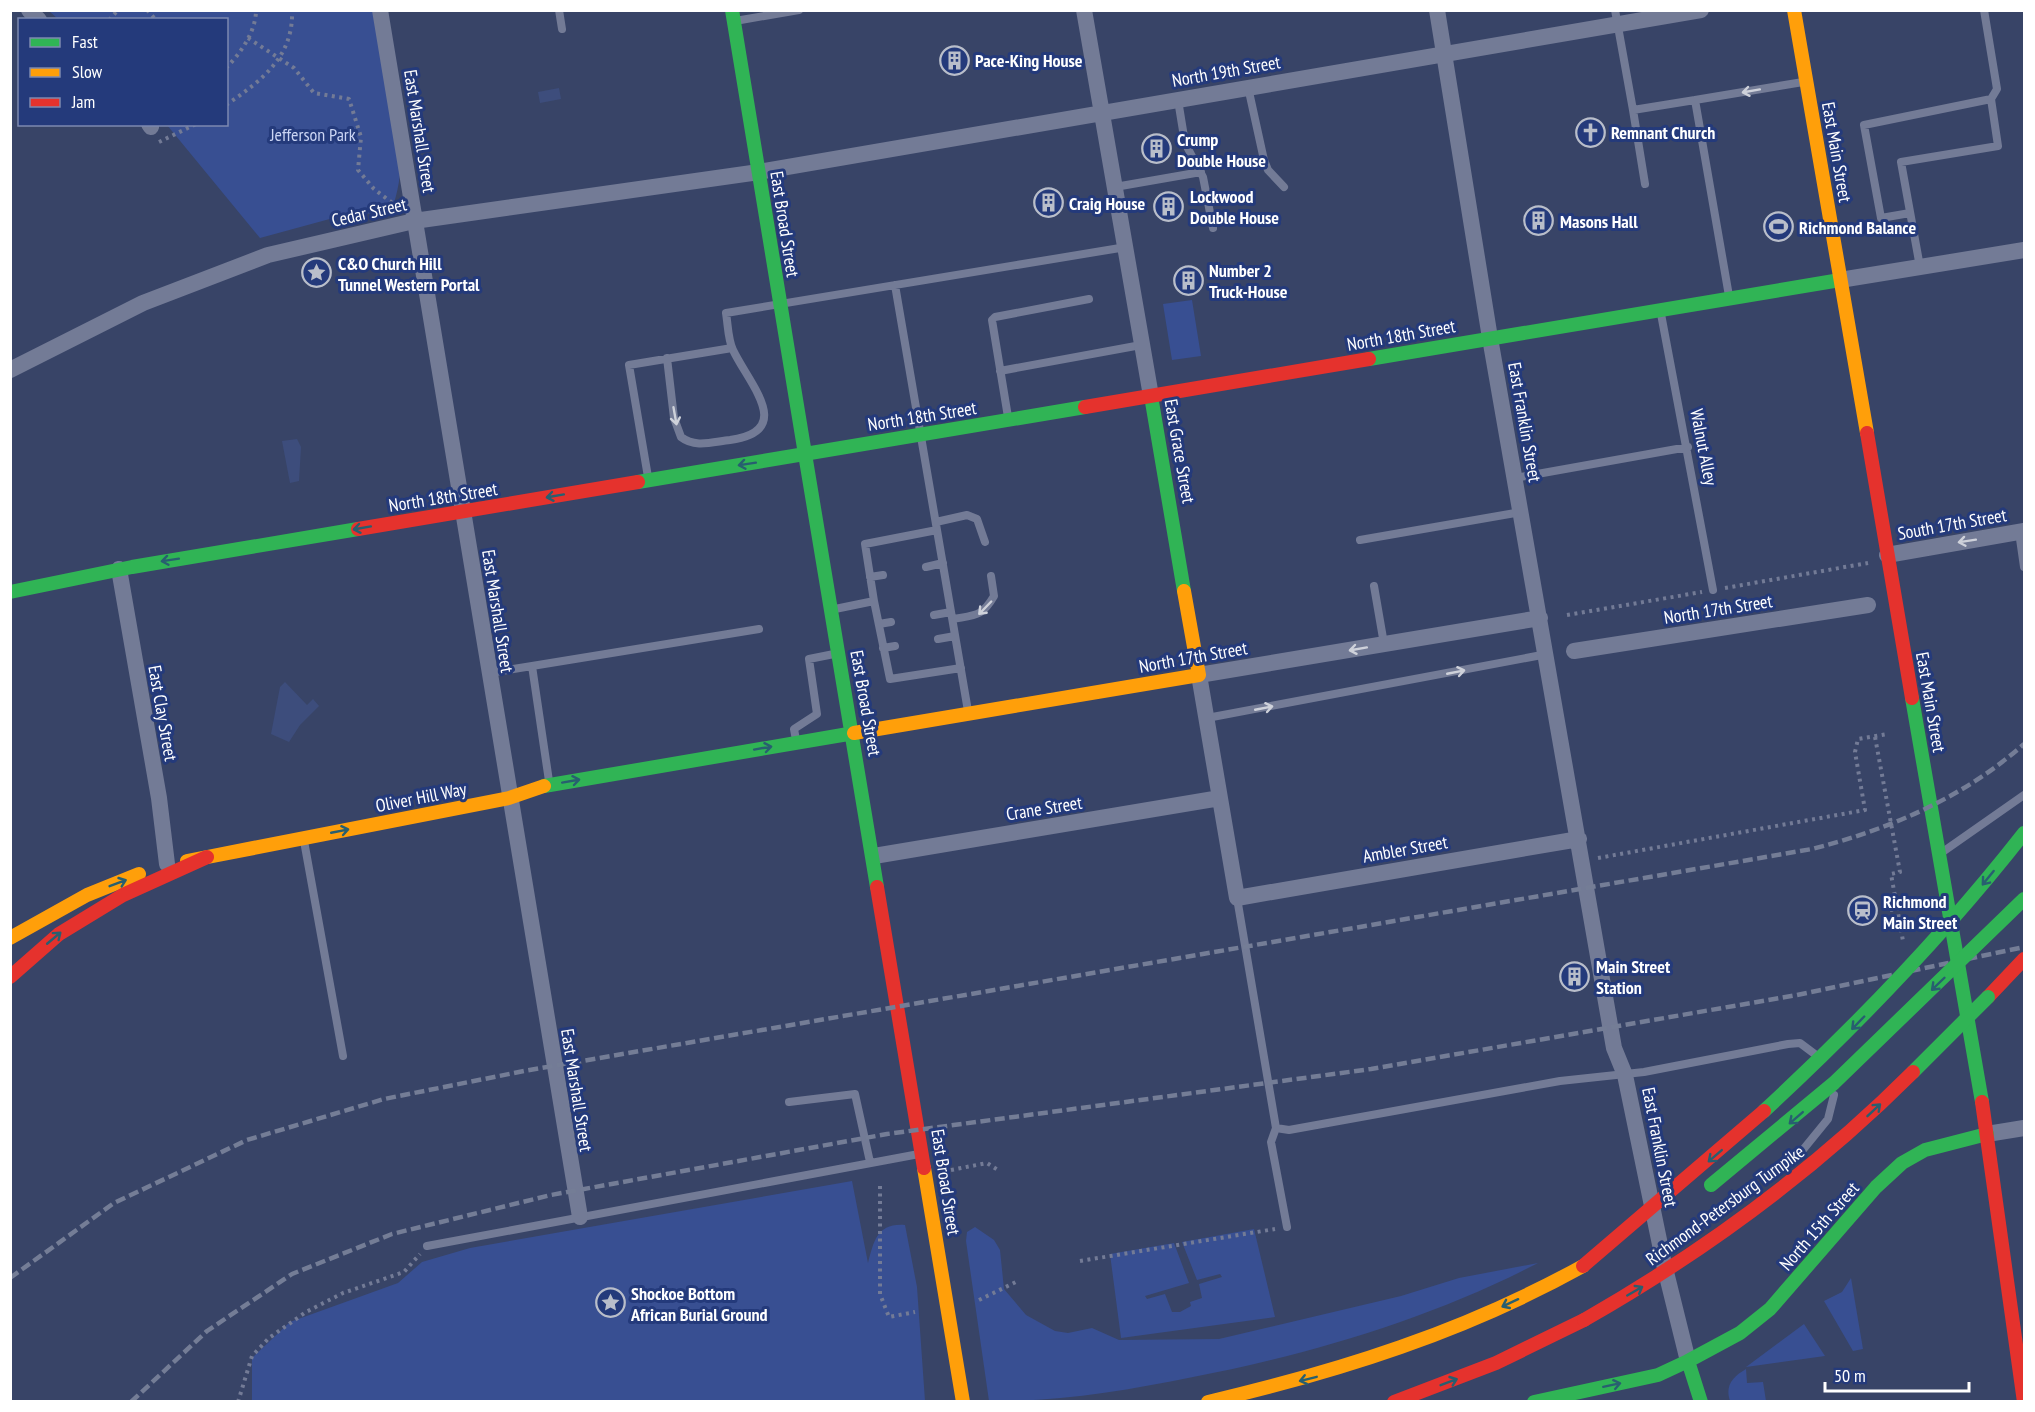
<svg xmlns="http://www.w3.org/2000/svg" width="2035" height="1412" font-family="'PT Sans Narrow',sans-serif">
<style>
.green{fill:#384f92}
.water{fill:#3d4d7c}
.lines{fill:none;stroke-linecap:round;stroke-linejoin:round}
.path{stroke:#737b96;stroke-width:4;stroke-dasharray:3 4.5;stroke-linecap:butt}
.lane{stroke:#737b96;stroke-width:8}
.street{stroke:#737b96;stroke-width:16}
.fast{stroke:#30b455;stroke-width:14}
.slow{stroke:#ff9f0a;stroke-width:14}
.jam{stroke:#e5322d;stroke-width:14}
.rail{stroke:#747d96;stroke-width:4.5;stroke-dasharray:10 4.5;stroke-linecap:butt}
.fast-bridge{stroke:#30b455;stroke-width:14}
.jam-bridge{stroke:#e5322d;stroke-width:14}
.oneway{stroke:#ced1da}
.oneway2{stroke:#285f70}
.labels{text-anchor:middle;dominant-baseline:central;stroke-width:6;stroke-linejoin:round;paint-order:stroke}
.poi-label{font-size:18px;font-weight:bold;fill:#fff;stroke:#243a7b;text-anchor:start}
.street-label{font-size:18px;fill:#fff;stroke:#243a7b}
.park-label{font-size:18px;fill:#cbd5f4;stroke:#243a7b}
</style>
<rect width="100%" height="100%" fill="#384467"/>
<path class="green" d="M49,11H380C390,71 415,153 391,211L337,217L260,238L167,125L226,124V20L58,19Z
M1192,300L1201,356L1172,360L1163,304Z
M852,1181L868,1263C874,1241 877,1223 905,1225L917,1287L925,1401H252V1358L290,1322L398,1283L422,1262L470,1248Z
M975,1227L994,1240L1000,1250L1004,1289L1026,1315L1055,1331L1068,1333L1092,1328L1119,1340L1219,1339L1401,1296L1459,1278L1538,1263C1430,1319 1311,1354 1193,1377C1124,1391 1059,1402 989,1401L966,1241L967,1232Z
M1254,1229L1275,1317L1121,1338L1110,1254L1174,1243L1189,1283L1145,1296L1147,1299L1165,1294L1172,1312H1180L1191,1306L1190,1302L1202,1298L1199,1284L1222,1277L1220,1274L1197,1280L1182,1242Z
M1851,1278L1863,1349L1853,1351L1824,1301L1842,1292Z
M1804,1324L1825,1356L1746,1367Z
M1746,1369L1747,1383L1763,1382L1766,1401H1730C1725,1386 1732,1377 1746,1369Z"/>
<path class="water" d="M559,88L561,99L540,103L538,92Z
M297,439L301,447L299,481L290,483L282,441Z
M285,682L307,705L313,699L319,706L300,725L289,742L271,734L280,687Z"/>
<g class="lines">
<path class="path" d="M147,10L156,20
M109,20L118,10
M248,38L294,68L314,93L349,99L361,137L358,170L374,189L395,205
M226,68C241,53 256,31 256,10
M226,105C261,81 294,57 292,10
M159,142L196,124
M1725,588L1868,563
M1567,615L1702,592
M1875,737L1900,872L1891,874L1903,941
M1598,858L1865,810L1855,752L1858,739L1888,734
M1890,910L1919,905
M951,1170L987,1163L998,1170
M880,1186V1294L889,1317L915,1312
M1080,1261L1275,1229
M979,1300L1018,1281
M238,1402L252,1356L269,1338L306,1312L343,1293L404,1272L420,1254"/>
<path class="lane" d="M559,10L562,29
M1615,10L1633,110L1695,100L1729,296
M1984,10L1997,89L1991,99
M735,21L799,10
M1248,87L1264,160L1268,170L1284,187
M1178,100L1185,143L1203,177L1213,228
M1695,100L1803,82
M1633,110L1645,184
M1115,187L1201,172
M1910,213L1881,218L1864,125L1991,99L1998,146L1901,162L1920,267
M895,285L968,711
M1661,314L1713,590
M667,358L674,418L681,437C695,448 712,442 730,440C796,431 749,384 733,350C728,340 728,325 726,313L1126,247
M1000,371L1141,345
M1008,417L992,320L995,317L1089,299
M648,477L629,365L732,348
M1515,478L1688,447
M936,522L967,515L977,519L985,542
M2019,532L2024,567
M1360,540L1521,512
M926,567L943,563
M870,577L883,575
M1374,586L1384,644
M874,601L865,544L937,530
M835,609L874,601L890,679L961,668
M934,615L951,612
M953,619C975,615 982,617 994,596L991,576
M879,624L891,622
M938,639L955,636
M883,648L895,646
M532,666L759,629
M489,673L532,666L549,781
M1207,718L1547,654
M796,740L794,729L817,714L809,659L834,654
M304,841L343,1056
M1944,851L2024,795
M1237,898L1276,1128L1271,1142L1287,1227
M789,1102L855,1094L870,1162
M1276,1128L1289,1130L1560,1081L1644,1072L1788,1044L1800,1043L1816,1055
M1793,1162L1828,1119L1834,1095
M427,1246L919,1154"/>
<path class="street" d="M29,10L39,20
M380,10L580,1217
M1084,10L1151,396
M1437,10L1490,338L1614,1048L1625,1075L1664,1264L1688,1361
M149,124L151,127
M1840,280L2024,250
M10,370L143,303L268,255L414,221L759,172L1701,10
M1887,555L2024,531
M119,569L159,798L167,864
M1540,618L1199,675L1237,898L1579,839
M1574,651L1868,605
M874,856L1220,798
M1987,1134L2024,1128"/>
<path class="fast" d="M732,10L805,454
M1369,359L1840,280
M1151,396L1184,591
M805,454L877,887
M638,482L1085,407
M10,592L132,567L358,529
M1912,698L1982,1102
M544,786L854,733
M1688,1361L1701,1402
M1688,1361L1740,1333L1770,1309L1876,1187L1902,1163L1925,1150L1987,1134
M1534,1402L1658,1375L1688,1361"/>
<path class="slow" d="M1794,10L1867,433
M854,733L1199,675L1184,591
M187,861L509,798L544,786
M10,938L87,895L139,874
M924,1168L963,1402
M1208,1402C1340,1371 1464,1332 1583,1266"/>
<path class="jam" d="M1085,407L1369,359
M1867,433L1912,698
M358,529L638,482
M877,887L924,1168
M10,977L59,934L123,895L207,857
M1988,997L2024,959
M1982,1102L2024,1402
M1394,1402L1496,1363L1584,1320"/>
<path class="rail" d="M10,1278L114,1203L247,1140L384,1099L524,1071L1812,849C1890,829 1963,798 2024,744
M131,1402L207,1331L292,1274L392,1234L551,1195L887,1134L1371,1069L1797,995L2024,947"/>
<path class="fast-bridge" d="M1913,1072L1988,997
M1764,1111C1858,1024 1945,934 2024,833
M1711,1185L1834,1083L2024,899"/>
<path class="jam-bridge" d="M1583,1266L1764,1111
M1584,1320C1705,1251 1815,1170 1913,1072"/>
</g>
<defs><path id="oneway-shaft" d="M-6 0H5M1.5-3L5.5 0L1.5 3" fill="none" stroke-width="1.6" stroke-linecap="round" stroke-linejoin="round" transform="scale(1.5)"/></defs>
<g class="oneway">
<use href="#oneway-shaft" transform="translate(1751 91) rotate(170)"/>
<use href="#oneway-shaft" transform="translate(675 416) rotate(80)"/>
<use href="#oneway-shaft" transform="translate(1967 541) rotate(171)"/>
<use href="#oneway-shaft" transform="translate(985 608) rotate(134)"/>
<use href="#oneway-shaft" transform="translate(1358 649) rotate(170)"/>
<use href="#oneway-shaft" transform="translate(1456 672) rotate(-11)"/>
<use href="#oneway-shaft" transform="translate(1264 708) rotate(-11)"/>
</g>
<g class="oneway2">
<use href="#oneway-shaft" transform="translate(747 464) rotate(171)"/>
<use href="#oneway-shaft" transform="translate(555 496) rotate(170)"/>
<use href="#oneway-shaft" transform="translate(362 528) rotate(170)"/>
<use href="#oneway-shaft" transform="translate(170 560) rotate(171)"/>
<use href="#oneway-shaft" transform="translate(763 748) rotate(-10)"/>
<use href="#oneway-shaft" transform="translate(571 781) rotate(-10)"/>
<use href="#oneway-shaft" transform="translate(340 831) rotate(-11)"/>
<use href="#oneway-shaft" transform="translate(1988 878) rotate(129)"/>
<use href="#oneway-shaft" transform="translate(118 883) rotate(-21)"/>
<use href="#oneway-shaft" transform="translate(54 938) rotate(-40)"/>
<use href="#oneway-shaft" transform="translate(1938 984) rotate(136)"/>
<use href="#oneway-shaft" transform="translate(1858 1023) rotate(134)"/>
<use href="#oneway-shaft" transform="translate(1874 1110) rotate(-43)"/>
<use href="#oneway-shaft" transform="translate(1796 1118) rotate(139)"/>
<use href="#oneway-shaft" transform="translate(1715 1156) rotate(139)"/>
<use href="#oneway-shaft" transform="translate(1635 1291) rotate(-30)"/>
<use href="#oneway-shaft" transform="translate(1510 1303) rotate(155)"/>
<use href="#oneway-shaft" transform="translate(1308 1379) rotate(166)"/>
<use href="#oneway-shaft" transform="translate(1449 1382) rotate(-21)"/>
<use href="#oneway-shaft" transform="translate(1612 1385) rotate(-12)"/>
</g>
<defs>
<symbol id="building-ring" viewBox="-11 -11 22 22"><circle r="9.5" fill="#243a7b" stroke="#b9beca" stroke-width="1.5"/><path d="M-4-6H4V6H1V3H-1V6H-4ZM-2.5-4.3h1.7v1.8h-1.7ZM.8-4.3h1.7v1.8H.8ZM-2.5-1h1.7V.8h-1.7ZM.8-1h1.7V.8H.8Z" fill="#b9beca"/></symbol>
<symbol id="church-ring" viewBox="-11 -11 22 22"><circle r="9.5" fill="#243a7b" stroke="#b9beca" stroke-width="1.5"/><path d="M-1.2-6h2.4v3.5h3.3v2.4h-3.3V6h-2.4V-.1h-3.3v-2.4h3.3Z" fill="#b9beca"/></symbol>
<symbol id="stadium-ring" viewBox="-11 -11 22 22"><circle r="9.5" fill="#243a7b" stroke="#b9beca" stroke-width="1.5"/><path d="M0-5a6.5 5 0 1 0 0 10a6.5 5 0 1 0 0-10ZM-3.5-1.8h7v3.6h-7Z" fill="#b9beca"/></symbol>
<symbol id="sight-ring" viewBox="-11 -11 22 22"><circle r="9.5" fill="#243a7b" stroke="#b9beca" stroke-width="1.5"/><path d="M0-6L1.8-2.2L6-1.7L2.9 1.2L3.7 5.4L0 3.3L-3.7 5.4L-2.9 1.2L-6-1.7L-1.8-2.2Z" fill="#b9beca"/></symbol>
<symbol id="station-ring" viewBox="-11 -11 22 22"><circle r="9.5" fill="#243a7b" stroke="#b9beca" stroke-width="1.5"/><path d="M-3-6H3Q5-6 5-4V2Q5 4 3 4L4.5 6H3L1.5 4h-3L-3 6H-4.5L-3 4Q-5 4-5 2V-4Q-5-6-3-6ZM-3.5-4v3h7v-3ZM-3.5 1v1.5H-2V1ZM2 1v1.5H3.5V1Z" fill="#b9beca"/></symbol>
</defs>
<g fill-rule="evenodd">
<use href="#building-ring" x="938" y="44" width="33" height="33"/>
<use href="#church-ring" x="1574" y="116" width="33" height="33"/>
<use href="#building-ring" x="1140" y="132" width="33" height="33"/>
<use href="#building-ring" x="1032" y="186" width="33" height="33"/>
<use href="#building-ring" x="1152" y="190" width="33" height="33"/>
<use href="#building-ring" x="1522" y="204" width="33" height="33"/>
<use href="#stadium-ring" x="1762" y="210" width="33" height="33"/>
<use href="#sight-ring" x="300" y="256" width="33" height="33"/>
<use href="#building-ring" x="1172" y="264" width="33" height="33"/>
<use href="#station-ring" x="1846" y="894" width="33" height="33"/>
<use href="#building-ring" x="1558" y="960" width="33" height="33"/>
<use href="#sight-ring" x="594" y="1286" width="33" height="33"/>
</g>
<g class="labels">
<g class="poi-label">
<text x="975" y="60">Pace-King House</text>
<text x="1611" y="132">Remnant Church</text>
<text x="1177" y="139">Crump<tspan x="1177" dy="21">Double House</tspan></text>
<text x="1190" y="196">Lockwood<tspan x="1190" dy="21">Double House</tspan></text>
<text x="1069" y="203">Craig House</text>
<text x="1560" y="221">Masons Hall</text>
<text x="1799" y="227">Richmond Balance</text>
<text x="338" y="263">C&amp;O Church Hill<tspan x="338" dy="21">Tunnel Western Portal</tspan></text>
<text x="1209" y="270">Number 2<tspan x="1209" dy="21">Truck-House</tspan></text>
<text x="1883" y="901">Richmond<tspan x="1883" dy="21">Main Street</tspan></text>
<text x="1596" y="966">Main Street<tspan x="1596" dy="21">Station</tspan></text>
<text x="631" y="1293">Shockoe Bottom<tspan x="631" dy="21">African Burial Ground</tspan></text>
</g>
<g class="street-label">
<text transform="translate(1226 71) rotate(-10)">North 19th Street</text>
<text transform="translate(420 131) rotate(81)">East Marshall Street</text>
<text transform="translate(1837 152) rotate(80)">East Main Street</text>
<text transform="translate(369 212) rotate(-13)">Cedar Street</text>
<text transform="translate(785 224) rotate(81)">East Broad Street</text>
<text transform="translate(1401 335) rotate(-10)">North 18th Street</text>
<text transform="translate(922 416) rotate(-9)">North 18th Street</text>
<text transform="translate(1525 422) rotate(80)">East Franklin Street</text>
<text transform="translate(1704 447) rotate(79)">Walnut Alley</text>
<text transform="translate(1180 451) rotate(80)">East Grace Street</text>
<text transform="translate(443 497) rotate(-9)">North 18th Street</text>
<text transform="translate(1952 524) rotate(-10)">South 17th Street</text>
<text transform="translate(1718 609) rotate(-9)">North 17th Street</text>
<text transform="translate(498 611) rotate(81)">East Marshall Street</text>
<text transform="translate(1193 657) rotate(-10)">North 17th Street</text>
<text transform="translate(1931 702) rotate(80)">East Main Street</text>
<text transform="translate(866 703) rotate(80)">East Broad Street</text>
<text transform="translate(163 713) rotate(80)">East Clay Street</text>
<text transform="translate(421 797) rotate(-11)">Oliver Hill Way</text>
<text transform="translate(1044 808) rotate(-9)">Crane Street</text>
<text transform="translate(1405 849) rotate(-10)">Ambler Street</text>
<text transform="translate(577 1090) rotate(81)">East Marshall Street</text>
<text transform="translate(1660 1147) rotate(79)">East Franklin Street</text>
<text transform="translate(946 1182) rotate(81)">East Broad Street</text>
<text transform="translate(1725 1205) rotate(-36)">Richmond-Petersburg Turnpike</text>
<text transform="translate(1819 1226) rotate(-49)">North 15th Street</text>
</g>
<g class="park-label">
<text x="313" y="134">Jefferson Park</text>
</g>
</g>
<rect width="2035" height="1412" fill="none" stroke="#ffffff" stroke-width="24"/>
<rect x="18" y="18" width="210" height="108" fill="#243a7b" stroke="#7c89b0" stroke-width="1.5"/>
<rect x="30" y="38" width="30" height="9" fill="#30b455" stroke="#7c89b0" stroke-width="1.5"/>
<text x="72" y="48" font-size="18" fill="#ffffff">Fast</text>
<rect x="30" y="68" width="30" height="9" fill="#ff9f0a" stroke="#7c89b0" stroke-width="1.5"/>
<text x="72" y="78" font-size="18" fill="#ffffff">Slow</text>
<rect x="30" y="98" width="30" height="9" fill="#e5322d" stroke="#7c89b0" stroke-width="1.5"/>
<text x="72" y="108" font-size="18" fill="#ffffff">Jam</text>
<path d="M1825 1382v9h144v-9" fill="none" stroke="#ffffff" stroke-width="3"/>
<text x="1834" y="1382" font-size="18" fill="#ffffff" stroke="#243a7b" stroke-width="4.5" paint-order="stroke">50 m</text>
</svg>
